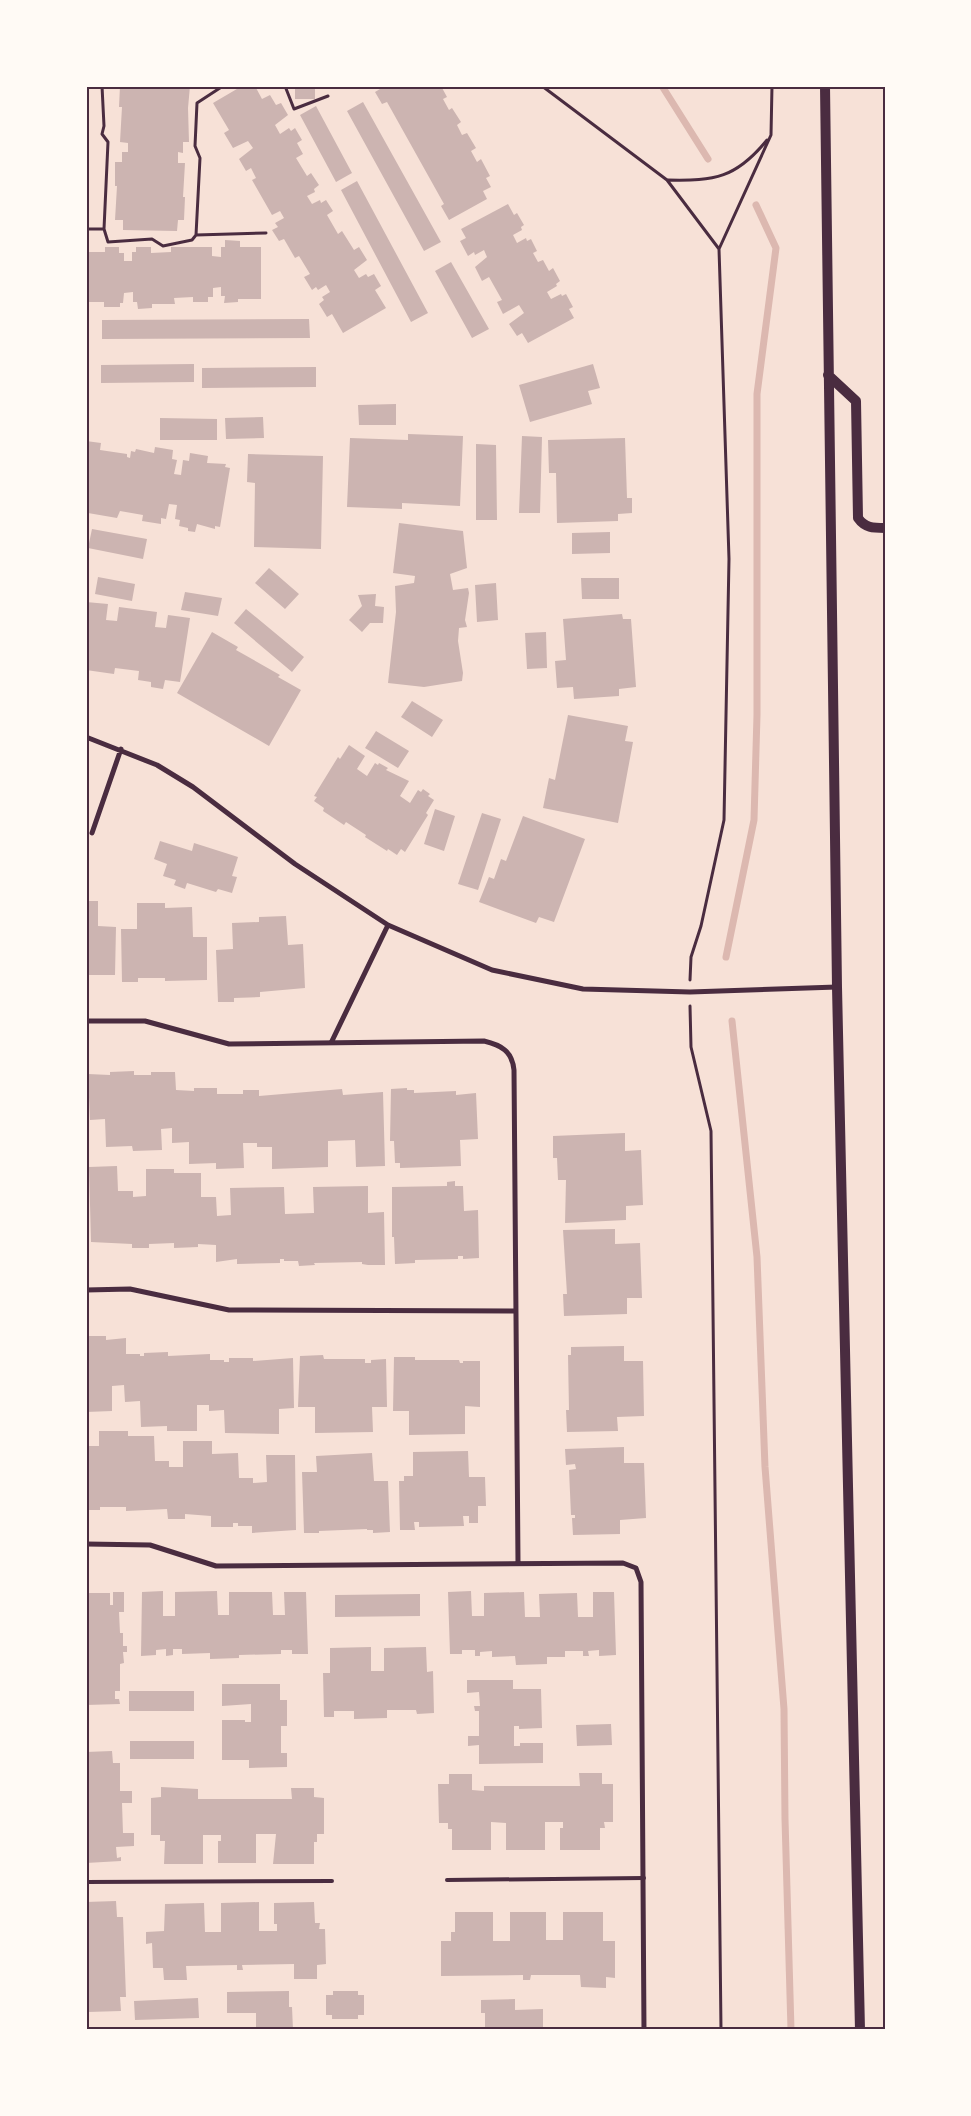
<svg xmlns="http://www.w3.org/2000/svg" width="971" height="2116" font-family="'Roboto Condensed',sans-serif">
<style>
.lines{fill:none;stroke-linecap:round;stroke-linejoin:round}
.stream{stroke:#dcb8b0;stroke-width:7}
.building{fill:#ccb4b1}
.path{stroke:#4a2c40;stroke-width:3}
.service{stroke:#4a2c40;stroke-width:4}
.minor{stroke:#4a2c40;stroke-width:5}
.secondary{stroke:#4a2c40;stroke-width:10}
.neatline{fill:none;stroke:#4a2c40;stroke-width:2}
</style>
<rect width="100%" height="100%" fill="#f7e1d7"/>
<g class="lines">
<path class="stream" d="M662,86L708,159
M726,957L754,820L757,715V394L776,248L756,205
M732,1021L757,1257L765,1467L784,1709L785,1819L791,2030"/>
</g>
<path class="building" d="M120,86H190L188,108L189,142H183V153L178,152V163H185L183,197H185L184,220H178L177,231L123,230V220H115L117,186H115V162H122V152H128V143L120,142L122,107H119Z
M242,86H255L262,99L270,95L276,105L281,103L288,115L275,125L280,134L289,128L291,131L295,128L302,140L297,143L303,154L296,158L307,176L311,173L319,185L314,189L315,192L307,196L312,204L320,200L321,203L326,200L333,211L327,215L338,234L342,231L354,250L359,247L367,260L354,270L359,278L366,274L368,277L374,274L381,286L375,290L386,308L343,333L332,314L327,317L319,304L324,300L322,297L330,292L326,285L318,290L316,287L312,290L304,277L310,274L299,256L295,258L284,239L279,241L272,230L278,227L275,223L284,218L280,211L272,215L252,180L256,178L251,168L246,171L239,159L253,148L248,141L233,148L224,133L229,130L213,103Z
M295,86H315V99H295Z
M385,86H441L447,97L443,99L449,110L452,108L461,122L457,125L462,135L467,133L476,148L471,151L477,162L481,159L490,176L486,178L491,187L483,191L487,199L449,220L441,206L444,204L387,102L382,104L375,92Z
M363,102L441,242L424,251L347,111Z
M316,106L352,173L336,182L300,115Z
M357,181L428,313L411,322L341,190Z
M508,204L514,215L517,213L524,225L521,227L522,230L513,235L517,243L526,238L527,241L531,239L537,251L533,253L538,262L543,260L549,271L553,268L560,281L556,284L557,286L547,292L551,299L561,294L562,296L566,294L573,307L569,309L574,318L528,343L522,333L517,336L509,324L524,313L519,305L503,314L497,302L502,300L489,277L482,281L475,267L487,257L484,250L475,255L474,252L468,256L460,241L466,238L461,229Z
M225,240L240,241V247H261V299H238V302L224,303L225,296H221V287L213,288V297H208V302H193V297L174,298L175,304H152V308L138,309L137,302H133V292L124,293L123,303H120V307H104V302H86V252H105V247H119V253H124V261H132V252H136V247H151V253L171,252V247H212V256L221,257V247H225Z
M451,262L489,329L472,338L435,271Z
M309,319L310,338L102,339V320Z
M194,364V382L101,383V365Z
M593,364L600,388L588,391L592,404L530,422L519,385Z
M316,367V387L202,388V368Z
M396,404V425H359L358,405Z
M263,417L264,438L226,439L225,418Z
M160,418L217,419V440H160Z
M408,434L463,436L460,506L402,503V509L347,507L350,438L408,440Z
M522,436L542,437L540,513H519Z
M625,438L627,498H632V513L618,514V521L557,523L556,473H549L548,440Z
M86,441L101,443L100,450L127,454V457L130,458L131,451L135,452L136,449L154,453L155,447L173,450L172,459L177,460L174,474L181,475L183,460L189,461L190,453L208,456L207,463L226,464L225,467L230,468L220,527L215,526V529L197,524L195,532L188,531V528L179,526L180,520L175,519L177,505L169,504L166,519L161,518V524L142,521L143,515L120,511L117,518L88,513L86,517Z
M476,444L496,445L497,520H476Z
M248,454L323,456L321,549L254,547L255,483L247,482Z
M399,523L463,531L467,568L450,574L453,590L468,588L469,593L465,620L467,627L459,628L458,641L463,673L462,681L424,687L388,683L396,612L395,586L414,583L415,576L393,573Z
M92,529L147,539L143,559L88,548Z
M610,532V553L572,554V533Z
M269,568L299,594L285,609L255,583Z
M98,577L135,584L132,601L95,594Z
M581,578H619V599H582Z
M496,583L498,620L477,622L475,585Z
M185,592L222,598L218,616L181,610Z
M376,594L375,606L384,607L383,623H370L362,632L349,620L362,606L358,595Z
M86,602L108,604L106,620L117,621L119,607L157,612L155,627L166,628L168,615L190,618L180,682L165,680L163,689L151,687V682L138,680L139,671L115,668L114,674L86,670Z
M246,609L304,657L292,672L234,623Z
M622,614L623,619H631L636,687L619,689V696L574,699L573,687L557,688L555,661L566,660L563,619Z
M212,632L238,647L236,650L280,675L278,677L301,690L269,746L177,693Z
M546,632L547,668L527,669L525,633Z
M412,701L443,720L432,737L401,717Z
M568,715L628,726L625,741L633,742L618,823L543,808L549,778L555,780Z
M376,731L409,751L398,768L365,748Z
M349,745L365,756L357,769L367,776L375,763L378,765L379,763L388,768L386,770L409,781L400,796L410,803L418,790L421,792L423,789L430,794L428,796L434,800L426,813L428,815L405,852L401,849L397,855L388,849L387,851L365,837L366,835L346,822L344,825L323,811L324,808L314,801L317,797L314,796L338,757L340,759Z
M435,809L455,816L444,851L424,844Z
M482,813L501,819L478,890L458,884Z
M523,816L585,839L554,922L539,917L536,923L479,902L489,877L494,879L501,859L506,861Z
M160,841L192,851L194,843L238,857L232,876L237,877L232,893L218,889L216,892L187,883L185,889L174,885L176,880L163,876L167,864L154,859Z
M86,901H98V926L116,927L115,975H86Z
M137,903H165V908L192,907L193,937H207V980L165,981V978H138V982H122L121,929H137Z
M286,916L288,945L303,944L305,988L260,992V997L234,998V1002H218L216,950L233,949L232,923L259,922V917Z
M134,1071V1075H151V1072H175L176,1090L194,1091V1088H217V1094H243V1090H259V1096L342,1089L343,1095L383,1092L385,1166L356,1167L355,1140L328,1141V1167L272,1169V1147H257V1143H243L244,1168L216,1169V1163L189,1164V1142L172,1143V1128L161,1129L162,1150L133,1151L132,1146L106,1147L105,1119L90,1120L88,1074L110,1075V1072Z
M407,1088V1090H414V1093L456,1091V1095L476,1093L478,1139L460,1140L461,1166L400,1168V1163H395L394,1141H390L391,1089Z
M625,1133V1151L641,1150L643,1205L626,1206V1220L565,1223L566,1180H558L557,1158H553V1136Z
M117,1166L118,1191H133V1197L146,1196V1169H174V1173H201V1197H216L217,1216L231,1215L230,1188L284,1187L285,1214L314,1213L313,1187L368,1186V1213L384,1212L385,1265H368L362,1264V1262L314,1263L315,1265L299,1266L298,1261H284V1259H280V1263L237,1264V1259L216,1262V1245L198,1244V1247L174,1248V1243L149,1244V1248H132V1244L91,1242L89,1167Z
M455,1181V1186H463L464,1211L478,1210L479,1258L463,1259V1256H458V1259L415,1260V1263L395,1264L394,1237H392V1187L447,1186V1182Z
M615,1229V1244L640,1243L642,1298H627V1314L564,1316L563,1294H567L563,1230Z
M86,1336H106V1340L126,1338V1354H140V1356H144V1353L168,1352V1356L210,1354V1360H224V1362H229V1358H253V1361L293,1358L294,1408L279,1409V1434L225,1433L224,1410L209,1411V1405H197V1431H167V1426L141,1427L140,1401L125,1402L124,1385L112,1386V1411L86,1412Z
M624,1346V1361H643L644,1416L617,1417L618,1431L567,1432L566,1410H569L568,1355H571V1347Z
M323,1355L324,1359H365V1363H371V1360L386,1359L387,1407H372L373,1432L315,1433V1407H298L300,1356Z
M394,1357H415V1360H459L460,1363H463V1361H480V1407L465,1406V1434L409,1435V1411H393Z
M99,1431H128V1436H154L155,1461H169V1467H183V1441H212V1454L238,1453L239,1478H253V1483L267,1482L266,1455H295L296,1530L252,1533V1526H238V1523H233V1527H211V1516L185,1514V1519H168L167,1509L126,1511V1507H100V1510H86V1446H99Z
M624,1447V1463H644L646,1518L620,1520V1534L573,1535L572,1518H575V1515H571L569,1470L576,1469L575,1464L566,1465L565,1449Z
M468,1451L469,1477H485L486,1506H478V1523H469V1516H463L464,1526L419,1527V1522H414L415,1530H400L399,1481H404V1476H413V1452Z
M372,1453L374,1481H388L390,1532L373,1533V1530H367V1529L319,1531V1533H304L302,1472H317L316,1456Z
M163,1591V1616H175V1592L217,1591L218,1615H229V1592H272L273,1615H285L284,1592H306L308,1654H292V1650H281V1654L239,1655V1658L210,1659V1653L182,1654V1649H173V1655L166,1656V1649L156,1650V1655L141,1656L142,1592Z
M471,1591L472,1616H484V1593L524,1592L525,1617H540L539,1594L577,1593L578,1617H593V1592H614L616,1655L599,1656V1650L588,1651L589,1656H583V1651H565V1657H547V1664L516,1665L515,1656L492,1657V1651L480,1652V1656H475V1650H462V1654H450L448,1592Z
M113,1592H124V1612H119L120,1633H123V1646H127V1652H123L124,1663L120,1664V1691H115V1699H119L120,1704L86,1705V1593H110V1605H113Z
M420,1594V1616L335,1617V1595Z
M371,1647V1671H384V1648L426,1647L427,1672L433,1671L434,1713L417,1714L416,1710H387V1718L354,1719V1711H334V1717H324L323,1673H330V1648Z
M467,1680H513V1689H541L542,1728L519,1729V1726H514V1746H520V1743H543V1763L479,1764V1745L468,1746V1736H479V1711H475L474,1706H480L479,1692L467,1693Z
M222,1684H280V1700H287V1726H281V1753H287V1767L249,1768V1760H222V1720H245V1722H251V1704L222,1706Z
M129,1691H194V1711H129Z
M611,1724L612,1745L577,1746L576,1725Z
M130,1741H194V1759H130Z
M112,1751L113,1763H120V1791H132V1803H122L123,1833H134V1846L116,1847L117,1858L121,1857V1861L86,1863V1752Z
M579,1773H602V1784H613V1822H604L605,1828H600V1850H560V1828H563V1822H545V1850H506V1823L491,1822V1850H452V1829H448V1823H439L438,1784H449V1774H472V1790L484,1791V1786H580Z
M161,1787L198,1789V1799H292L291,1788H314V1797L324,1798V1834H317V1842H314V1864H273L276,1834H256V1863H218V1841H221V1835H203V1864H164L165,1841H160V1835H151V1798L161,1797Z
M116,1901L117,1917H123L126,1997H120L121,2011L88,2012L86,2002V1902Z
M259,1902V1931H277V1924H274V1903L314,1902L315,1923H320L319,1929H325L326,1964L317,1965V1979H294V1964L242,1965L243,1970H237V1965L186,1966L187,1980H164L163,1968H153L152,1943L146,1944V1932L164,1931L165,1904L204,1903L205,1932H221V1903Z
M455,1912H493V1941H510V1912H546V1940H563V1912H603V1941H615V1978L606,1977V1988L581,1987L580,1975H531L530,1980H523V1975L441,1976V1941H451V1932H455Z
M289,1991V2007H292L293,2030H256V2013H227V1992Z
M333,1991H358V1995H364V2015H358V2019H332V2015H326V1995H333Z
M198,1998L199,2018L135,2020L134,2001Z
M515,1999V2010L543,2009V2030H485V2013H481V2000Z"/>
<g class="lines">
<path class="path" d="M102,86L104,126L102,134L108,142L104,229L108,242L152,239L163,246L192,240L196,235
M223,86L197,103L195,146L200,158L196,235L266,233
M285,86L294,109L328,96
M542,86L667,180L719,249
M668,180C715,181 736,178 767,140
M86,229H104
M690,980L691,957L701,926L724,820L729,559L719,249L771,135L772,86
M690,1006L691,1047L711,1131L721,2030"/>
<path class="service" d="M447,1880L644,1878
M86,1882L332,1881"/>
<path class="minor" d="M86,737L157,765L193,787L295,864L388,925L492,970L583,989L690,992L837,987
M92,833L121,749
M86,1021H145L229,1044L484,1041C501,1045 512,1051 514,1070L518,1563
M331,1043L388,925
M86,1290L130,1289L229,1310L516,1311
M86,1544L150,1545L216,1566L623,1563L636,1568L641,1582L644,2030"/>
<path class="secondary" d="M825,86L837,987L860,2030
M828,375L856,401L858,518C865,528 873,528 885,528"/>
</g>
<rect width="971" height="2116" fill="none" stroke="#fffaf5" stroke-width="175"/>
<rect x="88" y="88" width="796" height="1940" class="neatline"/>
</svg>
